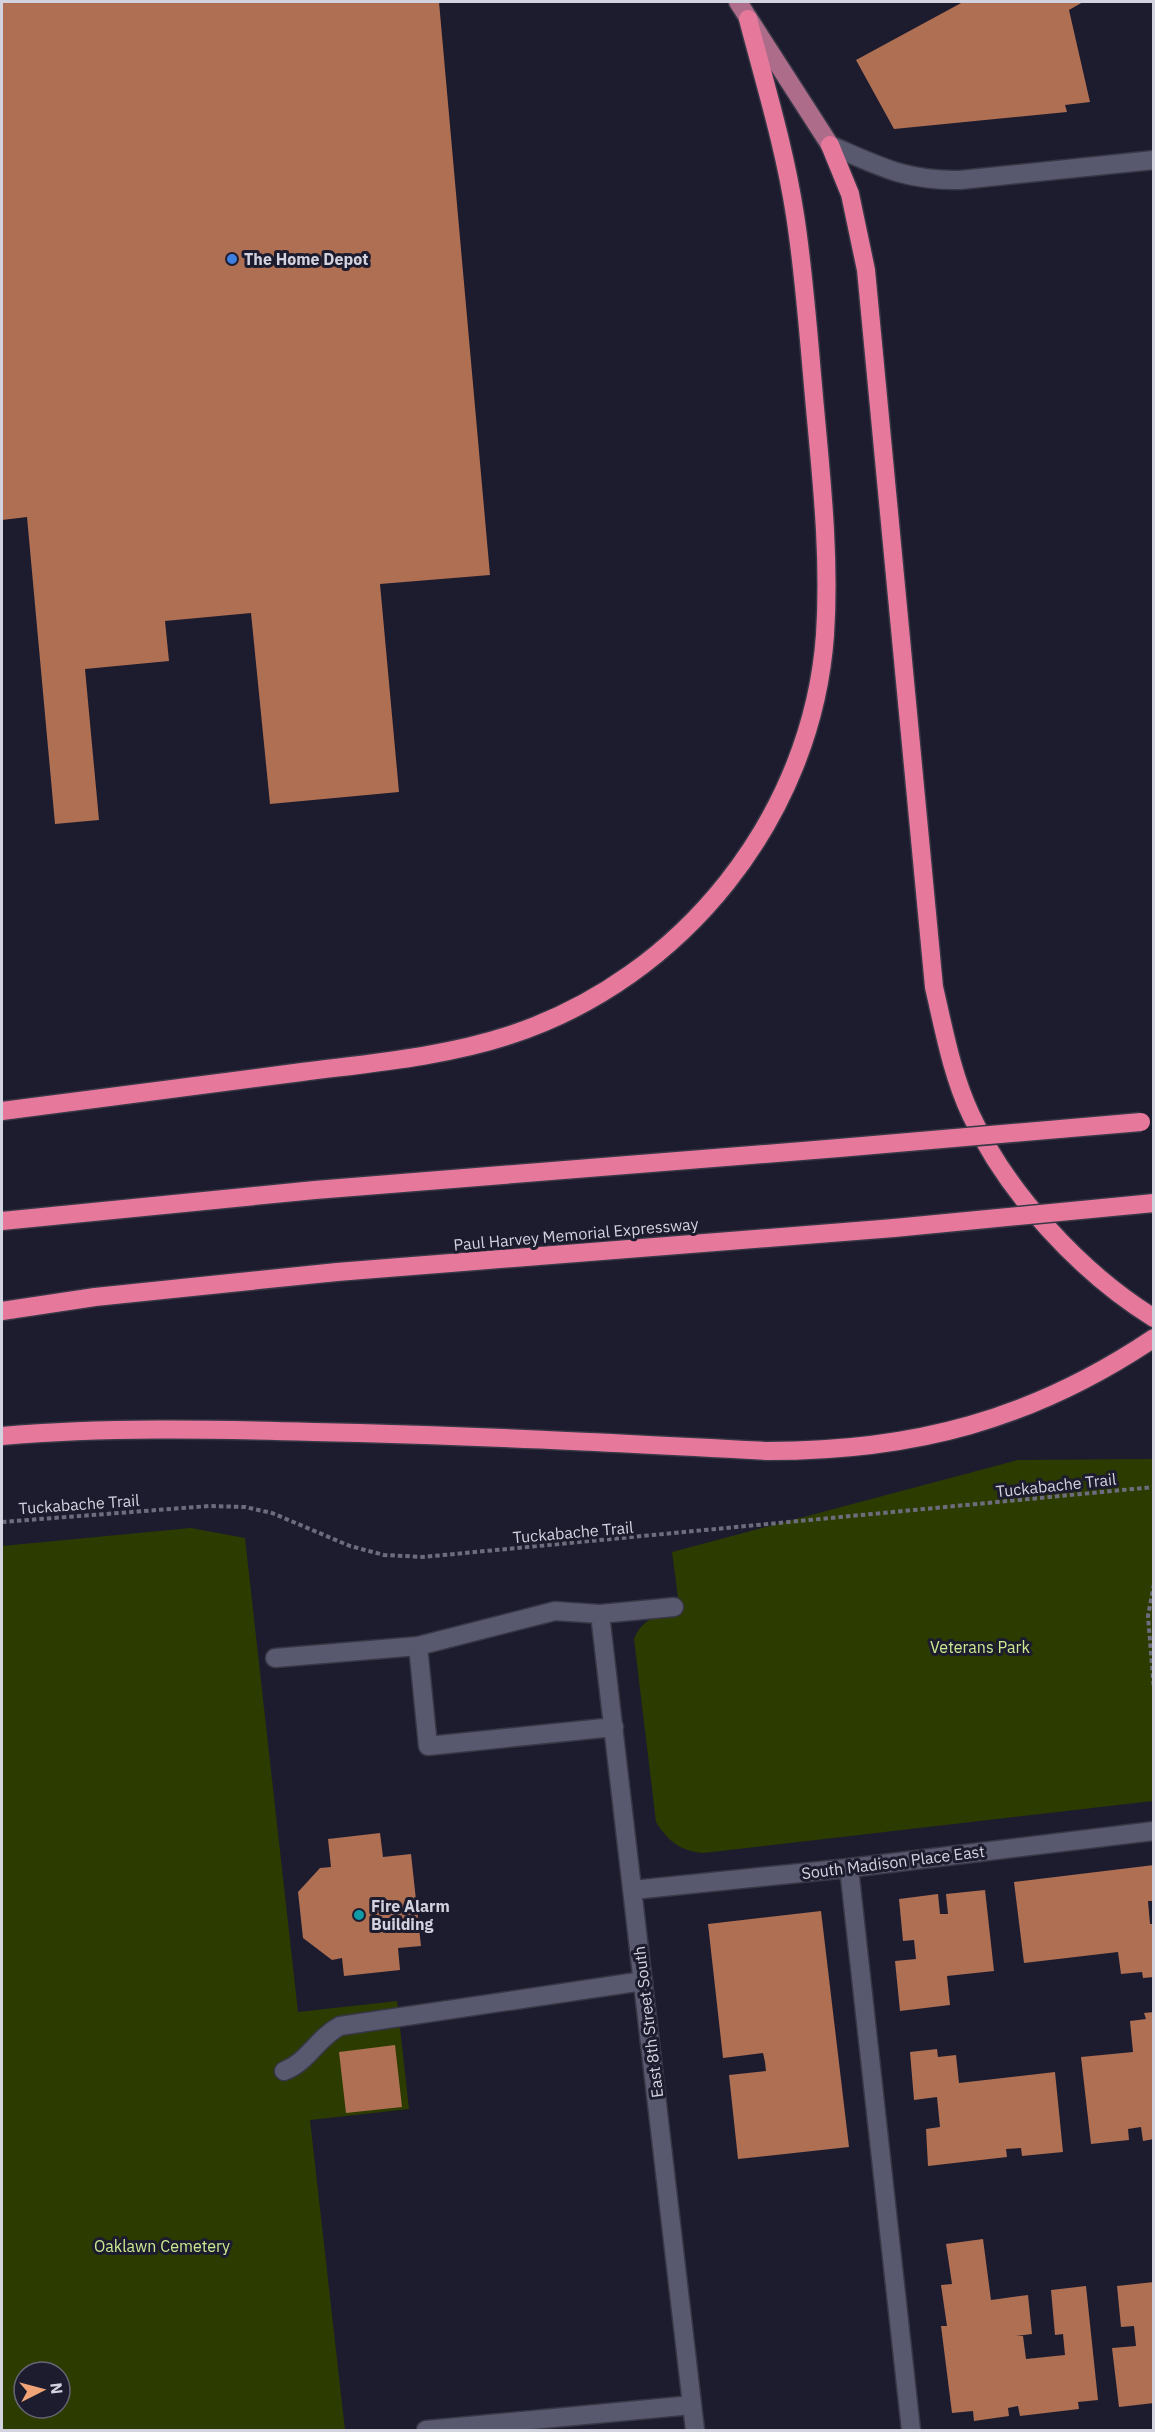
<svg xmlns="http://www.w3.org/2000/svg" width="1155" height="2432" font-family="'IBM Plex Sans',sans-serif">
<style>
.green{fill:#2c3b00;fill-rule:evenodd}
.building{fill:#ae6f53}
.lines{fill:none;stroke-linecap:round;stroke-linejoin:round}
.lane-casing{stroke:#383746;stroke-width:21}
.street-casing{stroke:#383746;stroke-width:21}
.primary-casing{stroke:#383746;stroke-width:21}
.highway-casing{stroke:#383746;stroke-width:21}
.path{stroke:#6c6c7c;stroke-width:4;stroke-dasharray:4.5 3;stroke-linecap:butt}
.lane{stroke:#58596f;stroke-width:18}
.street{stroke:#58596f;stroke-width:18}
.primary{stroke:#ad6c8a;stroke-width:18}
.highway{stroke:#e6789c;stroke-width:18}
.highway-bridge-casing{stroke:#383746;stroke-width:21;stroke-linecap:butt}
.highway-bridge{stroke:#e6789c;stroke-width:18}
.shop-dot{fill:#3f7fe0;stroke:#1d1c2f;stroke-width:2}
.culture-dot{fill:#0f9aa8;stroke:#1d1c2f;stroke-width:2}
.labels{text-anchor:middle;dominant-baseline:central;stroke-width:6;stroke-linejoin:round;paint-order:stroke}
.poi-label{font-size:16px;font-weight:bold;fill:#d3d3e0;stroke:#1d1c2f;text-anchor:start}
.street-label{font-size:16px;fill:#d3d3e0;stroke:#1d1c2f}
.park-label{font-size:16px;fill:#ccea90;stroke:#1d1c2f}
</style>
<rect width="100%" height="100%" fill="#1d1c2f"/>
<path class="green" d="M1153,1459V1801L703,1853C680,1851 668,1841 656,1822L634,1639C644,1616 658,1616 680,1613L672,1552L1018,1460Z
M191,1528L245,1538L298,2012L397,2001L409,2109L310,2120L345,2430H2V1546ZM24,2372H60V2408H24Z"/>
<path class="building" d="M2,2H439L490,575L380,584L399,792L270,804L251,613L165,621L169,661L85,669L99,820L55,824L27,517L2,520Z
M963,2H1083L1069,10L1090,102L1065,105L1067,112L894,129L856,60Z
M380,1833L383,1857L411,1854L421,1946L398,1948L400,1970L344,1976L342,1958L332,1960L303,1938L298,1892L320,1868L331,1867L328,1839Z
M1154,1865V1901H1148L1150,1924H1154V1977L1143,1978L1142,1972L1121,1974L1118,1952L1024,1963L1014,1882Z
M985,1890L994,1971L947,1976L950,2005L900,2011L895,1961L916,1959L914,1940L903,1941L899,1899L938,1894L940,1914H948L946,1894Z
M821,1911L849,2147L738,2159L729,2075L766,2071L765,2062L763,2053L723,2058L708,1924Z
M1154,2012V2139L1143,2141L1141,2127L1128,2129L1129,2140L1091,2144L1081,2057L1133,2052L1130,2021L1146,2019L1144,2013Z
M395,2045L402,2107L346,2113L339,2052Z
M937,2049L938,2057L956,2055L959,2083L1055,2072L1063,2152L1022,2156L1021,2148L1006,2149L1007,2157L928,2166L926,2129L940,2127L937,2097L914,2100L910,2052Z
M983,2239L991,2300L1028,2295L1032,2334L1016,2336H1023L1026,2359L1065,2355L1063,2334L1055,2335L1051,2290L1086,2286L1098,2400L1078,2402L1079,2409L1020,2416L1018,2406L1008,2408L1009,2416L974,2421L973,2411L952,2413L941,2326H947L941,2285L952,2284L946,2244Z
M1154,2282V2403L1119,2407L1112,2348L1136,2346L1134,2326L1121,2327L1117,2286Z"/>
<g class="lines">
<defs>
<path id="lane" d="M418,1646L428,1746L614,1727
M284,2071C308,2062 317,2038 340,2026L643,1981
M426,2430L692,2405"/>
<path id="street" d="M830,145C879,166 905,181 960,180L1154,160
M600,1614L695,2430
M275,1658L418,1646L555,1611L600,1614L674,1607
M849,1868L911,2430
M633,1890L849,1868L1154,1831"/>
<path id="primary" d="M738,2L830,145"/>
<path id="highway" d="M830,145L850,194L866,270L934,987C944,1030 952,1075 971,1115C1007,1193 1081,1273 1154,1318
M2,1111C102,1098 202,1085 302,1072C371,1063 443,1057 510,1035C682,979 812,817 825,635C830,559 822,484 815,408C809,344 805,279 795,215C785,149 765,84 748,19
M2,1221L315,1190L839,1148
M2,1311L95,1297L337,1272L894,1228
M2,1436C106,1427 210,1429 314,1432C466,1435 617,1443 768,1451C913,1451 1032,1420 1154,1338"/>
</defs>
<use href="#lane" class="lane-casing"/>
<use href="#street" class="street-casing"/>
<use href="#primary" class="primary-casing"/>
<use href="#highway" class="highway-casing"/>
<path class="path" d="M2,1522L209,1506L245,1507L272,1513L350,1546L384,1555L423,1557L1154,1487
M1154,1584L1148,1616L1154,1690"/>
<use href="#lane" class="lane"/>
<use href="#street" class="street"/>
<use href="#primary" class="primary"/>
<use href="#highway" class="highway"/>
<defs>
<path id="highway-bridge" d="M839,1148L1141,1122
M894,1228L1154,1203"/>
</defs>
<use href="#highway-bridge" class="highway-bridge-casing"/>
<use href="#highway-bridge" class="highway-bridge"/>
</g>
<circle class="shop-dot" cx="232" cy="259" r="6"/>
<circle class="culture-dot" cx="359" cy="1915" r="6"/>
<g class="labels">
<g class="poi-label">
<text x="244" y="259">The Home Depot</text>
<text x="371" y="1906">Fire Alarm<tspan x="371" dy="18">Building</tspan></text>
</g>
<g class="street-label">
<text transform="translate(576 1234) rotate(-5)">Paul Harvey Memorial Expressway</text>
<text transform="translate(1056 1485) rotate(-6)">Tuckabache Trail</text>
<text transform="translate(79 1504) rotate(-4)">Tuckabache Trail</text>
<text transform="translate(573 1532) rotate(-5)">Tuckabache Trail</text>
<text transform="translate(893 1862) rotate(-7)">South Madison Place East</text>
<text transform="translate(648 2022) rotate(-97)">East 8th Street South</text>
</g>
<g class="park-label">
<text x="980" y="1647">Veterans Park</text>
<text x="162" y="2246">Oaklawn Cemetery</text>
</g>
</g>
<rect width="1155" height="2432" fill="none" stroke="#d3d3e0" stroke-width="6"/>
<g transform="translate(42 2390) rotate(84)"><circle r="28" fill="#1d1c2f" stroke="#666576" stroke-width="1.5"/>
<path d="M0-4.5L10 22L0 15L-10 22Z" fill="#efa377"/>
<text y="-9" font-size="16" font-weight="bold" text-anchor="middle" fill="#d3d3e0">N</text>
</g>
</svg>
